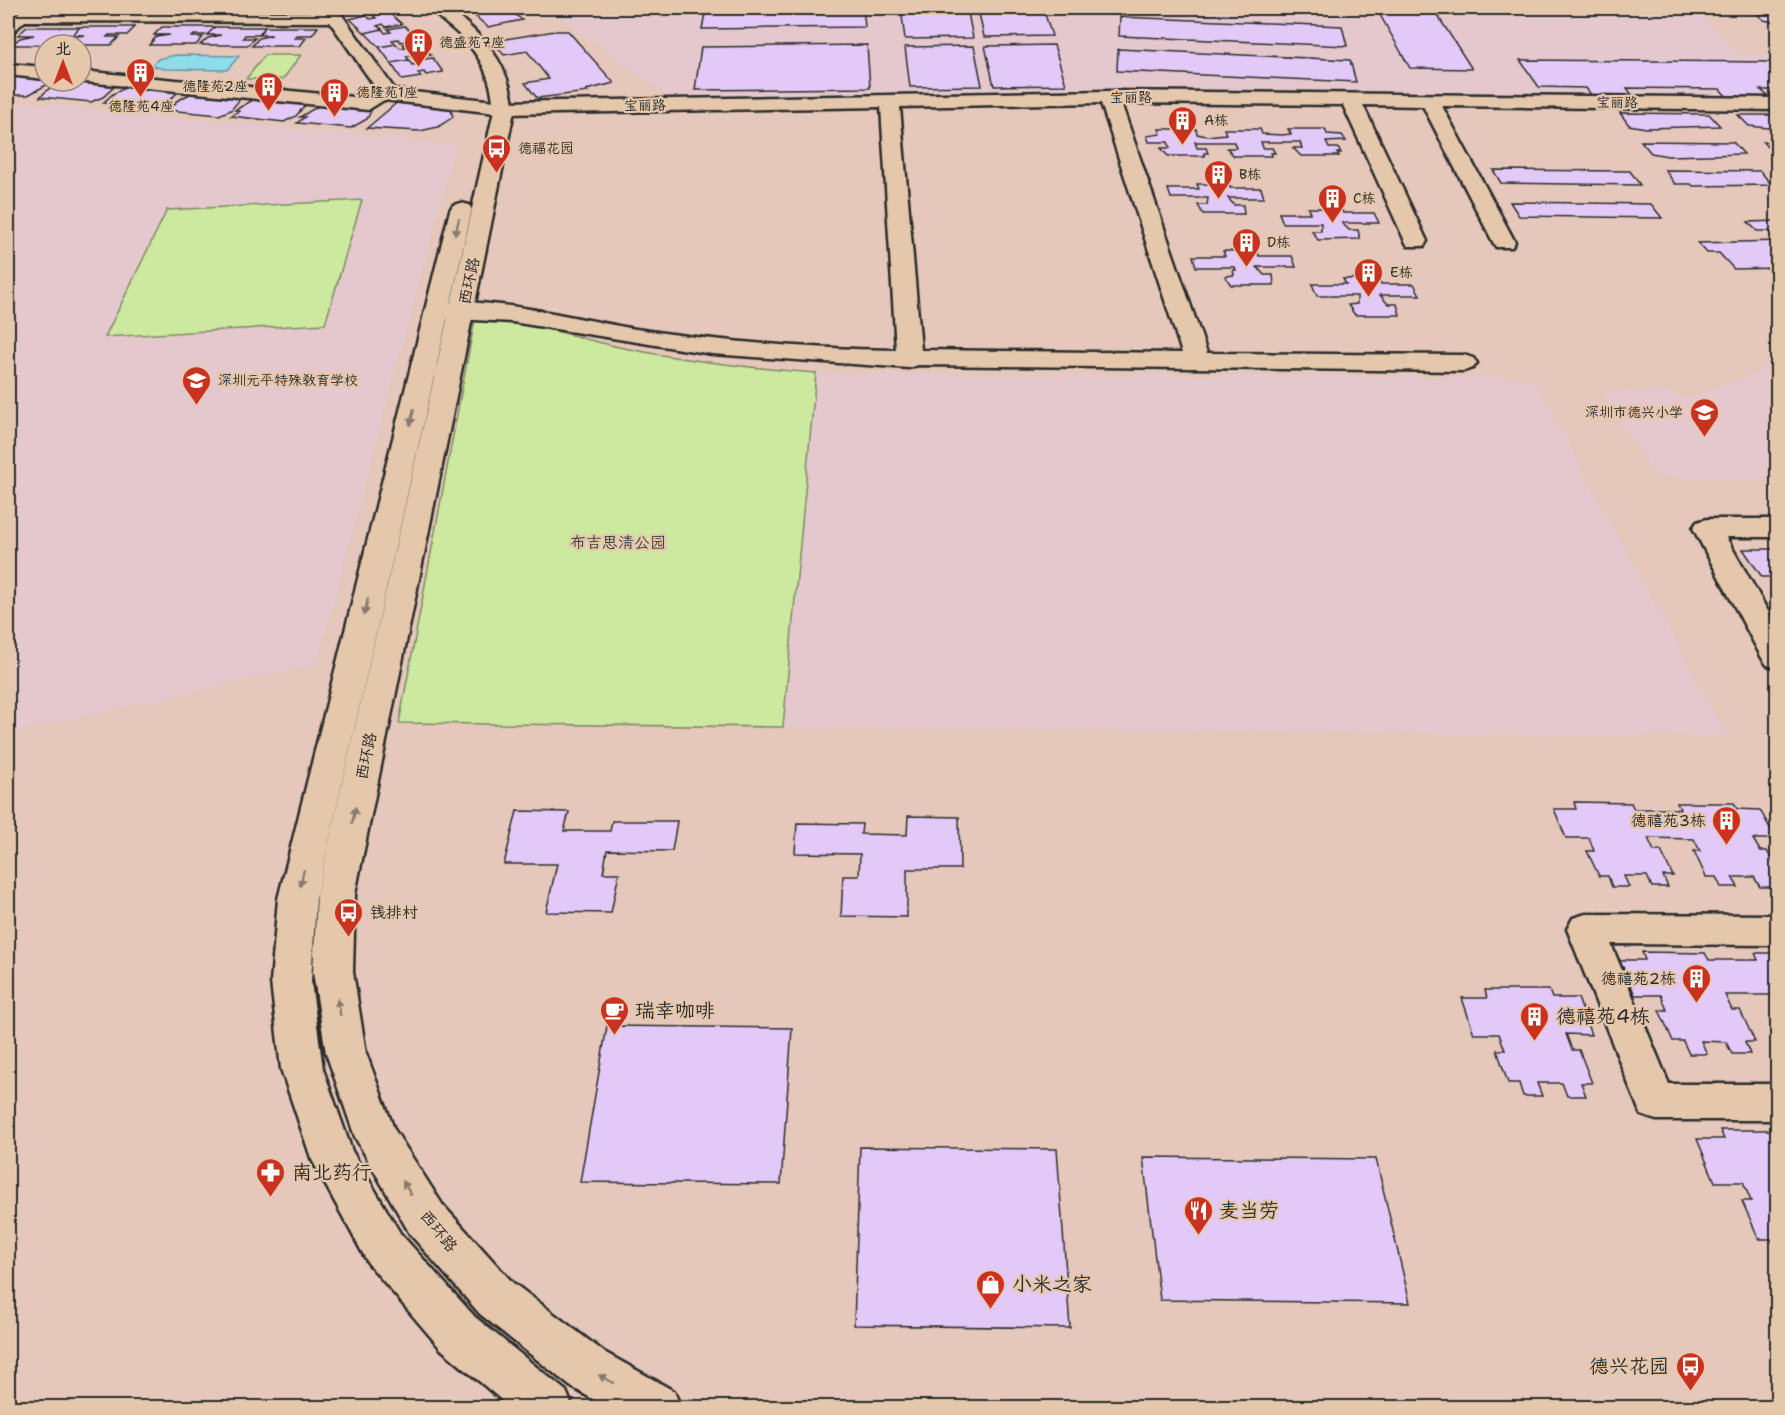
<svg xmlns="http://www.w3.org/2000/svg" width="1785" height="1415" font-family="'Shantell Sans','LXGW WenKai TC',sans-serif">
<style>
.built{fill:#e4c8cd}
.green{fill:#cde89f;stroke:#7c8a65;stroke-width:1.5}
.water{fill:#8eddeb;stroke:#66969e;stroke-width:1.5}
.building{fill:#e3c9f8;stroke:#2b2b2b;stroke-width:1.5}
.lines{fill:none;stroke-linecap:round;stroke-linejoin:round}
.minor-casing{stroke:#2b2b2b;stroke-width:5}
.major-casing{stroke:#2b2b2b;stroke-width:5}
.minor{fill:#e5c8ac;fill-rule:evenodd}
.major{fill:#e5c8ac;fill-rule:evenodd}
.oneway{fill:#887a6c}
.labels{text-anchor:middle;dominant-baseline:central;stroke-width:4.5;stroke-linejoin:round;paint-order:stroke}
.far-poi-label{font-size:14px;fill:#2b2b2b;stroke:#e5c8ac;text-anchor:start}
.far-street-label{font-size:14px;fill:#2b2b2b;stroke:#e5c8ac}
.street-label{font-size:16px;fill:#2b2b2b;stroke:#e5c8ac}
.park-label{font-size:16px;fill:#3b3e37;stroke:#e5c8ac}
.poi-label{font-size:16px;fill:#2b2b2b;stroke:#e5c8ac;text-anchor:end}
.near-poi-label{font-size:20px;fill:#2b2b2b;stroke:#e5c8ac;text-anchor:start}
</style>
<rect width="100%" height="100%" fill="#e5c8bb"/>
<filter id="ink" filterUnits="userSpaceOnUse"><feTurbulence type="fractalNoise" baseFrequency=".0167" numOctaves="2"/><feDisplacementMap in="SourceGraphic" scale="12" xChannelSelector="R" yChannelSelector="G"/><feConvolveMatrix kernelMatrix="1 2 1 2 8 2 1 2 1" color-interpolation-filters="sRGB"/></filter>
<g filter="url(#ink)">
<path class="built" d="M548,8H1777V10H1697L1741,54L1777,55V99L1098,92L670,98Z
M8,101L456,145L317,664L8,733Z
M1777,354V479L1655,477L1601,391H1667L1686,399L1756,373Z
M816,373L1533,378L1727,736L783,727Z"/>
<path class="green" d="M265,55H301L283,79H246Z
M362,200L325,324L105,337L167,210Z
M475,319C525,319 575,338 624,348C687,361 751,368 816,373L783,727L399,723Z"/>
<path class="water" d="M171,56L177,55L239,56L227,70L165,69L152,66L158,59Z"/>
<path class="building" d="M490,8H507L522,20L488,27L470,12Z
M706,8H863L865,27L702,29Z
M901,8H967L973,38L905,39Z
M978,8H1043L1052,36L984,37Z
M388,12L402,24L386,27L383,24L377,26L382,29L365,33L350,19L366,15L370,19L376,18L373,15Z
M1379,13H1436L1472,69L1410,68Z
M1757,14H1778V23L1764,20Z
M1120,17L1342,26L1347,46L1119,36Z
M405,26L417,39L401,42L398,39L392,40L396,44L379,47L365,33L382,29L385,33L391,32L388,29Z
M27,27H80L72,35H58L56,37H67L59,45H11L20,38L34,35H18Z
M80,27H135L127,35H109L107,37H119L111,45H64L71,37L85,35H72Z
M162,27H215L207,35H194L192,37H203L196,45H149L156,37L170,35H154Z
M215,27H265L259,35H245L243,38H255L248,45H200L208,38L221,35H207Z
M265,27H318L312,35H296L294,38H306L300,46H252L259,38L272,35H259Z
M555,31H568L614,83L586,90L588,92L537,98L525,83L549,79L527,51L504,55L493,41Z
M420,41L431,55L414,58L412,55L406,56L409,60L391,63L379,47L396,44L400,48L406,47L403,44Z
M867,45L870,88L695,90L701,47Z
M1054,45L1066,85L994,86L985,46Z
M974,46L982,86L910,87L905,47Z
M1118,49L1350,60L1356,82L1117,71Z
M433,58L443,72L426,75L424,72L418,73L421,77L402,80L391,63L409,60L412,65L418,64L416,60Z
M1520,60L1778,62V90H1761L1769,97H1727L1720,89L1627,88L1633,96H1592L1586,88L1539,87Z
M8,75L45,79L52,82L28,95H8Z
M66,81L115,86L103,97L91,102L40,97L51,87Z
M127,87L178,92L166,103L154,108L103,103L113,94Z
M190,94L241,98L231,110L219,115L167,110L175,104H171Z
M253,100L305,105L296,116L284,122L231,116L239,111L235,110Z
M400,100L446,107L451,110L453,117L438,127L420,131L367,128Z
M318,106L371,111L367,119L351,128L297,123L305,117H300Z
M1620,113L1709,114L1720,126L1646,128L1629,125Z
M1738,115H1778V129L1749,126Z
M1159,129H1196L1197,134L1207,136L1226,134L1224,129H1260L1262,134L1282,135L1291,134L1288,129H1325L1327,134L1342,135L1346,141L1326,142L1329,148H1338L1341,153H1337L1339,156H1301L1293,148H1302L1300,142H1261L1263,148H1272L1275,153H1271L1272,156H1234L1227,148H1236L1234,142H1195L1197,148H1206L1208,153H1204L1205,156H1168L1161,148H1170L1168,142H1149L1147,136L1161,134Z
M1641,141L1733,142L1744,154L1668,156L1651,153Z
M1763,142H1778V155H1774Z
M1493,170L1630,171L1640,185L1501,183Z
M1665,170L1760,171L1772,185L1693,186L1691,184H1675Z
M1197,184H1229L1230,188H1261L1264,198H1228L1234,205H1243L1244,214H1203L1198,205H1207L1208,198H1171L1168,189H1199Z
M1510,202L1651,204L1662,218L1519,216Z
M1308,208H1341L1343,213H1374L1379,223H1342L1349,230H1358L1360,239L1318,240L1312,231H1321V223H1283L1279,213H1310Z
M1778,221V240L1769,231H1757L1748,222Z
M1778,241V268L1734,269L1719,253H1707L1698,243Z
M1223,251H1257L1259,256H1292L1296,267H1257L1264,275H1273L1274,285H1231L1225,276L1234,275L1233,270H1236L1235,267H1196L1193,256H1225Z
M1378,278L1381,284H1414L1420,295H1380L1388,304H1397L1400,315H1355L1348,305L1357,304V296H1317L1312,284H1346L1343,279Z
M1743,549H1778V577H1762Z
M1574,802L1631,803L1634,809H1680L1677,803H1734L1737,809L1760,810L1776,839H1753L1760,851H1767L1778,871V877H1771L1777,887H1760L1754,877H1732L1738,887H1721L1716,877H1706L1694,851H1700L1694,839L1648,838L1654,851H1661L1673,876H1663L1668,887H1652L1647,876H1624L1629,887H1612L1608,876H1599L1587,851H1594L1589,838H1566L1554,809H1576Z
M517,811L569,812L564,831H610L612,821H677L672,851L607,850L603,873H619L611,913L546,912L557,864H504Z
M908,816L959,817L960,869H907V917L841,916L843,876H859L860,854L795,853L797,823L862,824L861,834L907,835Z
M1642,952L1705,953L1709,960H1758L1755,953H1778V998L1776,995H1725L1732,1010H1740L1755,1042H1745L1750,1054H1732L1726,1042L1701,1041L1707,1054H1689L1683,1041H1673L1659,1010H1667L1661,995H1635L1620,960H1645Z
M1485,990H1549L1552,998H1578L1591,1035L1566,1034L1572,1050H1579L1592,1083H1581L1586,1096H1567L1562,1083H1537L1542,1096H1523L1519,1083H1508L1497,1050H1505L1499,1034H1474L1462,998H1487Z
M607,1026L792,1028L781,1184L580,1182Z
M1720,1130H1778V1254L1771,1239H1759L1742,1201H1751L1743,1182H1715L1697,1139H1724Z
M860,1147L1057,1149L1070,1328L854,1325Z
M1143,1157L1376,1159L1410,1303L1160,1300Z"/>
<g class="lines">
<defs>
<path id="minor" d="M321,8H337L395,90L504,102L1109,91L1778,98V110L1442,106L1515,242L1512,247H1496L1493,242L1423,106L1363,105L1427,241L1424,246H1408L1405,241L1343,105L1121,103L1207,353L1464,355L1473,358L1477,363L1473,368L1464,371L918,365L909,368L712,354L512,322L437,318L429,316L425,311L429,306C482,293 581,320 636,329C722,342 809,349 896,350L881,107L504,114L384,100L368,110L75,81H81V71L364,98L376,88L330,22L25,21L14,31L8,32V18L21,11L323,12ZM1101,103L1182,353L921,350L900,107Z
M8,64L45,67V79L8,75Z
M1707,519H1778V537H1726L1778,629V668L1767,665L1762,658L1693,528L1697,522Z
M1586,914L1778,915V945L1611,944L1669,1084H1778V1120H1656L1641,1115L1567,929L1573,918Z"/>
<path id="major" d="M431,8H449C485,39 509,61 514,111L355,894L353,972L366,1053L394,1129L442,1204L512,1282L604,1352L674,1391L681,1408H608L570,1386L480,1314L410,1234L355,1137L326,1053L313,972L317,894L494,111C492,76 480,53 454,30C446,23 435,16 431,8Z
M461,203L469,205L472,210L316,899L311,982L323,1069L352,1151L400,1233L475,1317L566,1391L573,1408H511L441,1349L368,1263L311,1158L281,1069L271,982L278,899L450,210L453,205Z"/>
</defs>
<use href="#minor" class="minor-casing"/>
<use href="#major" class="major-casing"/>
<use href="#minor" class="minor"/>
<use href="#major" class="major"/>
</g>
<defs><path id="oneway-solid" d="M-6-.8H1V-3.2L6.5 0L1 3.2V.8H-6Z" transform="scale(1.5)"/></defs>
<g class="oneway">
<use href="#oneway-solid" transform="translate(457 227) rotate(103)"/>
<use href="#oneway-solid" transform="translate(412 417) rotate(103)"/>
<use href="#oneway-solid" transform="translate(366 607) rotate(103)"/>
<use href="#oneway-solid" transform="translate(354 815) rotate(-78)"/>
<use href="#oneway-solid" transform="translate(302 878) rotate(103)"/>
<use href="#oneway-solid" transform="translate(339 1007) rotate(-99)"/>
<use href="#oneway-solid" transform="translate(407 1188) rotate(-121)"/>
<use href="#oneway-solid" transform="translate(606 1379) rotate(-151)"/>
</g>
</g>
<defs>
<symbol id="building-pin" viewBox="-11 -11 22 30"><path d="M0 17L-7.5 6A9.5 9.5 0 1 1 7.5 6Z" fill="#c8321e" stroke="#e5c8ac"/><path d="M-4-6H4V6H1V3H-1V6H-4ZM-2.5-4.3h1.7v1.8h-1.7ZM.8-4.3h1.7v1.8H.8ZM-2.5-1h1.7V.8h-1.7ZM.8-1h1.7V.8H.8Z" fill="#fff"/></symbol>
<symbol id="bus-pin" viewBox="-11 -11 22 30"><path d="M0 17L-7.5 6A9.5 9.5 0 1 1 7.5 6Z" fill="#c8321e" stroke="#e5c8ac"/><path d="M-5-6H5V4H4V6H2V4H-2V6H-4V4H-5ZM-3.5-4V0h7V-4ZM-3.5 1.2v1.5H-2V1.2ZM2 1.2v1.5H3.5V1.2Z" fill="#fff"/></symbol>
<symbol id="school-pin" viewBox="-11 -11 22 30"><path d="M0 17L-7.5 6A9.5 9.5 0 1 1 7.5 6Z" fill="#c8321e" stroke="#e5c8ac"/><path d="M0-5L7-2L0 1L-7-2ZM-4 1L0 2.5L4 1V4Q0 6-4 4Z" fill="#fff"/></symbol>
<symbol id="cafe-pin" viewBox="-11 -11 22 30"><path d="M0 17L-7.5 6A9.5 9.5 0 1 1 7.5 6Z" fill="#c8321e" stroke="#e5c8ac"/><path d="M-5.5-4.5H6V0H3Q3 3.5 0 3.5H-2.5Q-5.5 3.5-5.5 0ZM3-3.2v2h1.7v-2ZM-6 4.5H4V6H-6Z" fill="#fff"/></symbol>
<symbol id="pharmacy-pin" viewBox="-11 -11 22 30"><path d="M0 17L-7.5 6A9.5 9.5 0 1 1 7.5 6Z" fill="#c8321e" stroke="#e5c8ac"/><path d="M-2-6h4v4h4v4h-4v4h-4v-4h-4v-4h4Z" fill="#fff"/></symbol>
<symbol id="restaurant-pin" viewBox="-11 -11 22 30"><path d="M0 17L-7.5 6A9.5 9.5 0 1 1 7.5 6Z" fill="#c8321e" stroke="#e5c8ac"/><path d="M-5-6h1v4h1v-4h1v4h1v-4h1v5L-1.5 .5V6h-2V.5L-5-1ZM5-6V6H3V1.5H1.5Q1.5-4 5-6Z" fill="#fff"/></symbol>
<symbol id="shop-pin" viewBox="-11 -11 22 30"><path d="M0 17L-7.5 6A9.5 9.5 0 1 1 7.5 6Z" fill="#c8321e" stroke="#e5c8ac"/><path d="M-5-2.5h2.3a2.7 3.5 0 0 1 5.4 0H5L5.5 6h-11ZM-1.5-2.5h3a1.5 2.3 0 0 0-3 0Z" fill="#fff"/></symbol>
</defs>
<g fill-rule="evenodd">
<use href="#building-pin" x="402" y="26" width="33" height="45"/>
<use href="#building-pin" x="124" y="56" width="33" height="45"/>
<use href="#building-pin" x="252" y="70" width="33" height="45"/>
<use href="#building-pin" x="318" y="76" width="33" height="45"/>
<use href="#building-pin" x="1166" y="104" width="33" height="45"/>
<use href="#bus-pin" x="480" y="132" width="33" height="45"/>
<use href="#building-pin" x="1202" y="158" width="33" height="45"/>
<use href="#building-pin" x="1316" y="182" width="33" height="45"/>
<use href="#building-pin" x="1230" y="226" width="33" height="45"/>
<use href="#building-pin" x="1352" y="256" width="33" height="45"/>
<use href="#school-pin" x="180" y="364" width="33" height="45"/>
<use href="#school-pin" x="1688" y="396" width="33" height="45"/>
<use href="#building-pin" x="1710" y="804" width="33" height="45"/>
<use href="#bus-pin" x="332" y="896" width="33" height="45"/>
<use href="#building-pin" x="1680" y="962" width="33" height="45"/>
<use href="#cafe-pin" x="598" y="994" width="33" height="45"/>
<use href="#building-pin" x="1518" y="1000" width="33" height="45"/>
<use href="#pharmacy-pin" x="254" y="1156" width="33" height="45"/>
<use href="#restaurant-pin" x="1182" y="1194" width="33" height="45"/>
<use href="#shop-pin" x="974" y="1268" width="33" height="45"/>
<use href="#bus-pin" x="1674" y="1350" width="33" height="45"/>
</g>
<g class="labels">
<g class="far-poi-label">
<text x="439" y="42">德盛苑7座</text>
<text x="248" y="86" text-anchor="end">德隆苑2座</text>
<text x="356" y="92">德隆苑1座</text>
<text x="141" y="106" text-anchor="middle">德隆苑4座</text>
<text x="1204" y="120">A栋</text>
<text x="518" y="148">德福花园</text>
<text x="1239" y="174">B栋</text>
<text x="1353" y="198">C栋</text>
<text x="1267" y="242">D栋</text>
<text x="1390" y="272">E栋</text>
<text x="218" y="380">深圳元平特殊教育学校</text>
<text x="1683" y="412" text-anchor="end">深圳市德兴小学</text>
</g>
<g class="far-street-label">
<text x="1131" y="97">宝丽路</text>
<text transform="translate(1617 102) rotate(1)">宝丽路</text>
<text transform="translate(645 105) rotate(-1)">宝丽路</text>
</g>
<g class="street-label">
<text transform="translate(469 281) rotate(-78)">西环路</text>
<text transform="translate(366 756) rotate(-78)">西环路</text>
<text transform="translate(439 1231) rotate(51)">西环路</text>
</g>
<g class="park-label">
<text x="618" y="542">布吉思清公园</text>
</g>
<g class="poi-label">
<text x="1706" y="820">德禧苑3栋</text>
<text x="370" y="912" text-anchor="start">钱排村</text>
<text x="1676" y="978">德禧苑2栋</text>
</g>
<g class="near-poi-label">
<text x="635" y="1010">瑞幸咖啡</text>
<text x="1556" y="1016">德禧苑4栋</text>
<text x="292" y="1172">南北药行</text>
<text x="1219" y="1210">麦当劳</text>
<text x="1012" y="1284">小米之家</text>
<text x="1669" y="1366" text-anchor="end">德兴花园</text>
</g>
</g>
<rect width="1785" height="1415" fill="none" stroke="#e5c8ac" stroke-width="30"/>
<rect x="15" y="15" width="1755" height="1385" fill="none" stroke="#2b2b2b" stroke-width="2" filter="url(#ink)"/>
<g transform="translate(63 63)"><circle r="28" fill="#e5c8ac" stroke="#9b8978" stroke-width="1.5"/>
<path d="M0-4.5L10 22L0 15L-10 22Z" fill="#c8321e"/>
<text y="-9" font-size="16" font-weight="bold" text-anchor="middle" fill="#2b2b2b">北</text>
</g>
</svg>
